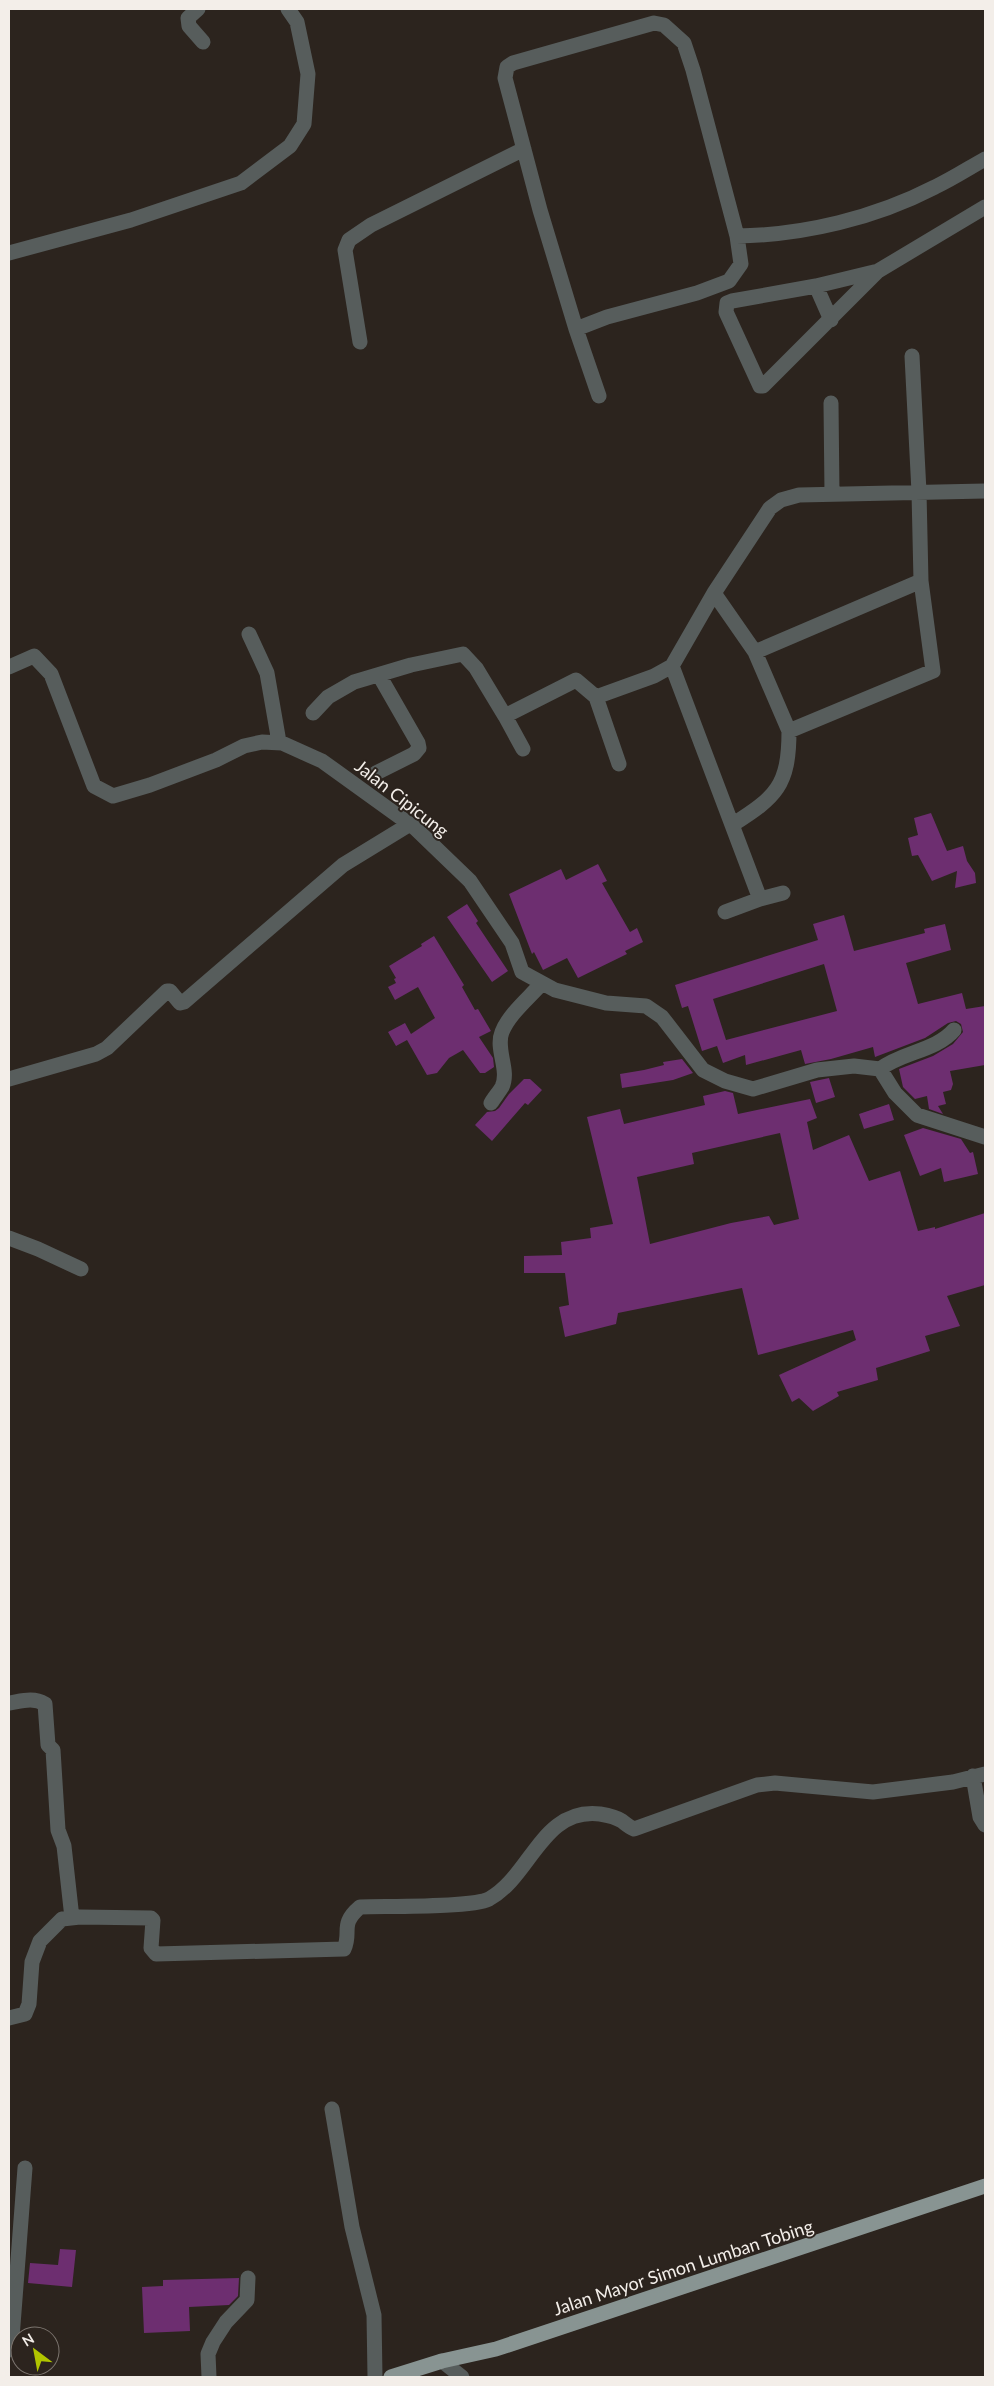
<svg xmlns="http://www.w3.org/2000/svg" width="994" height="2386" font-family="Lato,sans-serif">
<style>
.building{fill:#6d2e70;fill-rule:evenodd}
.lines{fill:none;stroke-linecap:round;stroke-linejoin:round}
.minor{stroke:#575d5c;stroke-width:15}
.major{stroke:#889492;stroke-width:15}
.labels{text-anchor:middle;dominant-baseline:central;stroke-width:4;stroke-linejoin:round;paint-order:stroke}
.street-label{font-size:18px;fill:#f3eee9;stroke:#2c241e}
</style>
<rect width="100%" height="100%" fill="#2c241e"/>
<path class="building" d="M931,813L947,851L963,846L967,861L975,873L976,883L955,888L957,871L932,881L918,855L912,856L908,838L918,835L914,818Z
M598,864L607,881L602,883L630,932L637,928L643,942L625,951L627,954L578,978L567,958L543,970L534,952L532,954L509,894L561,869L566,880Z
M467,904L478,921L476,923L508,971L492,982L447,917Z
M844,915L854,951L925,933L924,929L945,924L951,950L906,963L918,1004L962,993L966,1009L985,1006V1065L950,1071L953,1084L951,1090L943,1092L946,1104L938,1106L943,1114L929,1109L927,1096L915,1099L903,1087L899,1069L933,1056L953,1044L963,1032L961,1024L956,1021L948,1023L925,1038L875,1057L873,1047L831,1059L805,1064L801,1050L746,1065L745,1055L723,1063L717,1046L702,1051L688,1006L682,1008L675,985L818,940L813,924ZM824,964L837,1011L726,1040L713,999Z
M434,936L464,985L462,987L475,1010L478,1009L491,1031L479,1037L493,1058L494,1067L485,1073H480L463,1050L449,1058L437,1073L427,1075L407,1040L396,1046L388,1032L405,1023L411,1034L435,1018L418,987L395,1000L388,987L396,983L394,979L396,978L389,966L422,946L421,944Z
M682,1059L693,1073L673,1080L622,1088L620,1074L644,1070L664,1065L663,1062Z
M829,1078L835,1097L816,1103L810,1082Z
M524,1079H530L542,1090L528,1105L525,1103L492,1141L475,1125L487,1112L495,1111L499,1108L509,1094Z
M725,1091L733,1093L738,1114L810,1099L817,1118L807,1122L813,1150L849,1135L869,1181L900,1171L918,1231L935,1227V1229L985,1213V1285L947,1296L960,1326L925,1336L930,1351L876,1368L878,1380L837,1392L839,1396L813,1411L799,1398L792,1402L779,1375L856,1340L853,1330L758,1355L742,1288L618,1313L616,1324L565,1337L559,1307L569,1305L565,1273H524V1256L562,1255L561,1242L591,1238L590,1228L613,1224L587,1117L620,1109L624,1124L705,1105L703,1096ZM780,1133L799,1219L774,1225L769,1216L731,1223L650,1244L637,1177L694,1164L692,1153Z
M889,1104L894,1120L864,1129L859,1114Z
M923,1128L961,1139L970,1153L973,1152L978,1174L944,1182L941,1168L920,1176L904,1135Z
M60,2249L76,2250L72,2287L28,2283L30,2263L58,2265Z
M239,2278L238,2296L229,2305L189,2307L190,2331L144,2333L142,2287L163,2286V2280Z"/>
<g class="lines">
<path class="minor" d="M198,9L188,18L189,26L203,42
M737,236C804,235 875,218 935,187C952,179 969,168 985,159
M9,253L131,220L241,183L290,146L304,124L308,74L297,22L288,9
M878,271L763,386H760L726,312L727,303L732,301L816,286L878,271L985,207
M816,286L831,320
M576,329L540,210L505,78L507,67L513,63L654,23L664,25L684,43L693,70L737,236L741,264L729,281L697,293L607,317L576,329L599,396
M360,342L345,250L349,240L371,225L524,149
M831,403L832,494
M714,593L755,652L789,731L933,671L921,581L919,492L912,356
M249,634L267,673L279,742
M755,652L921,581
M672,666L760,899L783,893
M9,667L34,656L51,674L94,786L113,796L150,785L216,760L244,746L262,742L282,743L322,761L415,828L470,881L512,943L522,972L555,990L606,1003L646,1006L662,1017L703,1070L725,1081L753,1089L817,1070L854,1066L880,1069L895,1093L917,1115L985,1137
M313,713L328,697L354,682L411,665L463,654L476,668L505,716L576,680L596,697
M505,716L523,749
M619,764L596,697L654,676L672,666L714,593L770,508L781,500L799,495L985,491
M376,773L414,754L419,748L418,743L379,675
M732,825C776,797 789,786 789,731
M725,912L760,899
M880,1069C902,1052 936,1051 954,1030
M9,1079L96,1054L107,1048L167,991H170L180,1003L184,1002L343,865L410,824
M491,1103C494,1098 499,1092 502,1087C510,1070 495,1049 502,1032C509,1014 529,998 542,983
M9,1238L38,1249L81,1269
M9,1703C22,1701 33,1697 45,1704L48,1745L53,1750L58,1830L64,1846L72,1918
M973,1776L980,1817L985,1825
M9,2018L25,2014L29,2004L32,1962L40,1941L62,1919L80,1917L151,1918L153,1920L151,1948L156,1954L344,1949C352,1931 339,1925 360,1907C385,1906 471,1908 489,1899C531,1876 542,1807 600,1814C606,1815 616,1817 622,1821C626,1824 629,1827 634,1829L757,1785L775,1783L873,1792L953,1782L985,1774
M332,2109L352,2227L374,2315L375,2377
M9,2350L12,2338L25,2168
M442,2361L462,2377
M209,2377L208,2354L213,2342L226,2322L247,2300L248,2278"/>
<path class="major" d="M391,2377L442,2361L496,2349L985,2186"/>
</g>
<g class="labels">
<g class="street-label">
<text transform="translate(402 798) rotate(38)">Jalan Cipicung</text>
<text transform="translate(683 2267) rotate(-18)">Jalan Mayor Simon Lumban Tobing</text>
</g>
</g>
<rect width="994" height="2386" fill="none" stroke="#f3eee9" stroke-width="20"/>
<g transform="translate(35 2351) rotate(328)"><circle r="24" fill="#2c241e" stroke="#7c756f"/>
<path d="M0-4L9 19L0 12L-9 19Z" fill="#b1c500"/>
<text y="-8" font-size="14" font-weight="bold" text-anchor="middle" fill="#f3eee9">N</text>
</g>
</svg>
